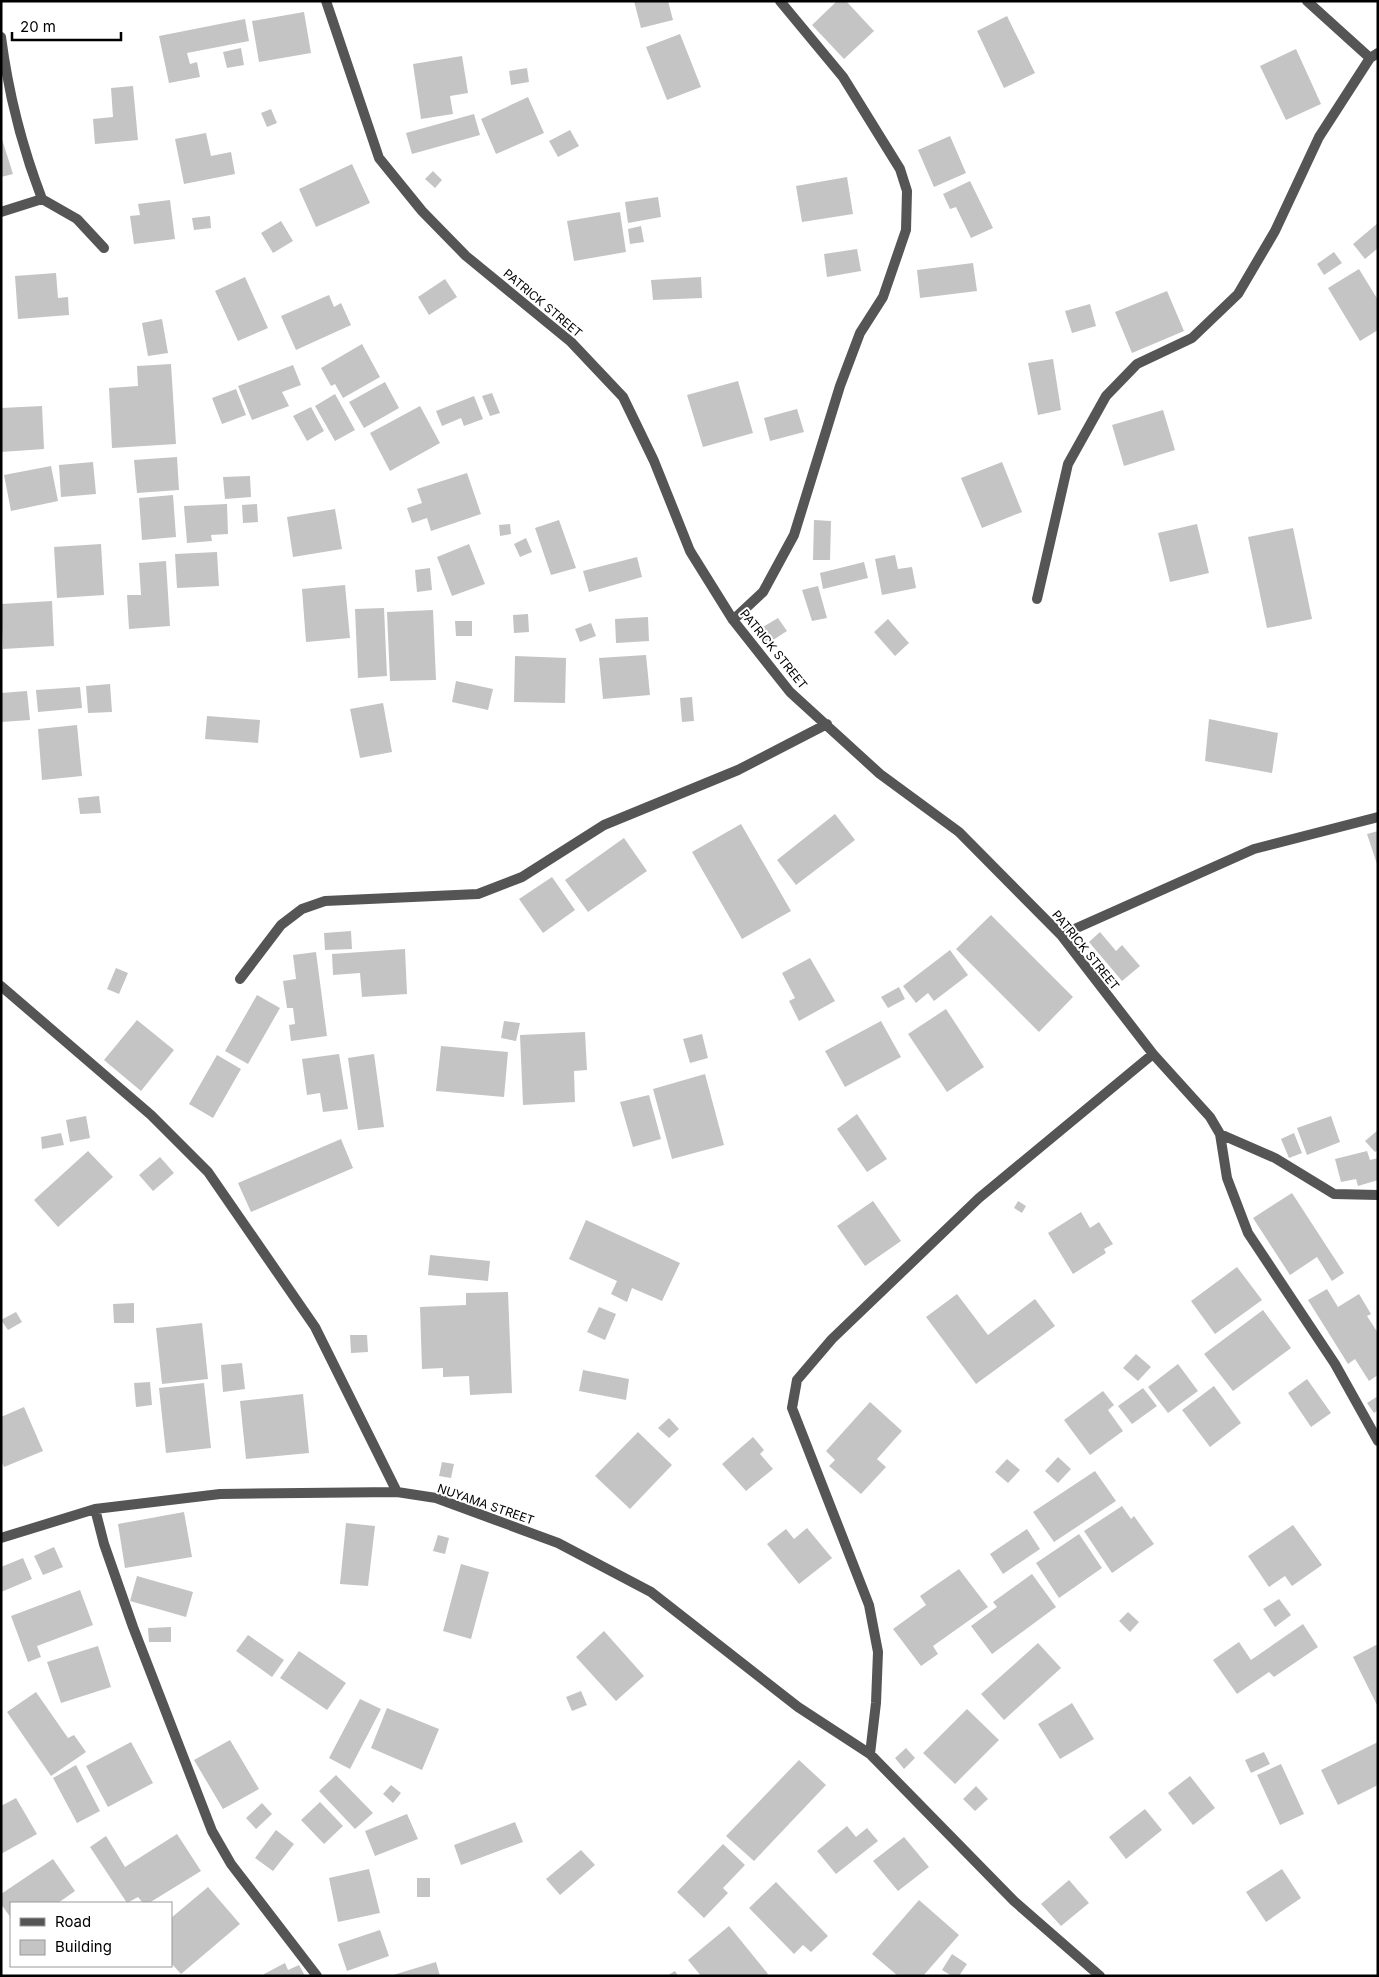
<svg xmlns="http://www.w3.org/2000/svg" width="1379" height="1977" font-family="Inter,sans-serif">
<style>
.building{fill:#c4c4c4}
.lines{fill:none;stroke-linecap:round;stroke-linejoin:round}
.minor{stroke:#555;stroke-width:10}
.labels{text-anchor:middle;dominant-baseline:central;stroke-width:4;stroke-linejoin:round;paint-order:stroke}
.street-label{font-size:12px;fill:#000;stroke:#fff}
</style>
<rect width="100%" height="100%" fill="#fff"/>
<path class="building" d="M634,1H668L673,20L641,28Z
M837,1H846L874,31L844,59L812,25Z
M304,12L311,53L259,62L252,21Z
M1007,16L1035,73L1004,88L977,31Z
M245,19L249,41L187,53L190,64L197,62L200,77L169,83L159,36Z
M680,34L701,87L667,100L646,47Z
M241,48L244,65L227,68L223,52Z
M1296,49L1321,104L1286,120L1260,66Z
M462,56L468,93L450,96L453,114L421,119L413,64Z
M527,68L529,82L511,85L509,71Z
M133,86L138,140L95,144L93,119L113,117L111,88Z
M528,97L544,133L496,154L481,119Z
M271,109L277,123L267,127L261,113Z
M474,114L480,135L412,154L406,133Z
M570,130L579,146L558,157L549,141Z
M206,133L211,156L231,152L235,174L184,184L175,139Z
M1,136L13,174L1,177Z
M950,136L966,173L934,187L918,150Z
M352,164L370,203L316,227L299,189Z
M433,171L442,180L435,188L425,179Z
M847,177L853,214L802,222L796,186Z
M970,181L993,228L971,238L956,207L950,209L943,194Z
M658,197L661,217L628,223L625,202Z
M170,200L175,239L134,244L130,216L140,215L138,204Z
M620,212L626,252L574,261L567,221Z
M210,216L211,228L194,230L192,218Z
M281,221L293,241L273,253L261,233Z
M1378,223V248L1365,259L1353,244Z
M641,226L644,242L630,244L628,229Z
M857,249L861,271L827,277L824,254Z
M1334,252L1342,263L1324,275L1317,264Z
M973,263L977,291L920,298L917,270Z
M1359,269L1378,300V330L1360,341L1328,288Z
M56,273L58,298L68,297L69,315L18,319L15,276Z
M245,277L268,328L238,341L215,291Z
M701,277L702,298L653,300L651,280Z
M445,279L457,297L429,315L418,297Z
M1167,291L1184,331L1132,353L1115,312Z
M329,295L334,307L341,303L351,325L296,350L281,316Z
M1090,304L1096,326L1072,333L1065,311Z
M162,319L168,353L148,356L142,323Z
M362,344L380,377L343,398L335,384L331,386L321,368Z
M1053,359L1061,410L1038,415L1028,363Z
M171,364L176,444L112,448L109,388L138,386L137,366Z
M293,365L301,385L282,392L289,406L252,420L238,386Z
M738,381L753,433L703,447L687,395Z
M385,382L399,408L364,428L349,402Z
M236,389L246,415L222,424L212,398Z
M492,393L500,413L490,416L482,396Z
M335,394L355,430L335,441L315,406Z
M474,396L483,419L464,426L461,418L442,426L436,411Z
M42,406L44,449L1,452V408Z
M420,406L440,443L390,471L370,433Z
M311,407L324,431L307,441L293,416Z
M797,409L804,432L770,441L764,418Z
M1163,410L1175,450L1124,466L1112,425Z
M177,457L179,490L137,493L134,460Z
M93,462L96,494L61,497L59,465Z
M1002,462L1022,512L982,528L961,478Z
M51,466L58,501L11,511L4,475Z
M467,473L481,514L431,531L427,518L412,523L407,508L422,503L417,489Z
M250,476L251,497L225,499L223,477Z
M173,495L176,537L142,540L139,498Z
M227,504L228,534L211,535L212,541L187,543L184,506Z
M257,504L258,522L243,523L242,505Z
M335,509L342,549L293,557L287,517Z
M559,520L576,568L551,575L535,528Z
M814,520L831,521L830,560H813Z
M510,524L511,534L500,536L499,525Z
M1197,524L1209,573L1170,582L1158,533Z
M1293,528L1312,619L1267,628L1248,537Z
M526,538L532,552L520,557L514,544Z
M101,544L104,595L57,598L54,547Z
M469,544L485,584L452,596L437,557Z
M217,552L219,586L177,588L175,554Z
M895,555L898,569L912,567L916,588L882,595L875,559Z
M637,557L642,577L589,592L583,571Z
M166,561L170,626L129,629L127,595H141L139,563Z
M864,562L868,578L823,589L820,573Z
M430,568L432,590L417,592L415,570Z
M345,585L350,638L306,642L302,589Z
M818,586L827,618L812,621L802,590Z
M52,601L54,646L3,649L1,604Z
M384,608L387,676L358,678L355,609Z
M433,610L436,680L390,681L387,612Z
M528,614L529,632L514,633L513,615Z
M648,617L649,641L616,643L615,619Z
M778,618L787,631L767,644L758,630Z
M888,619L909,643L895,656L874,632Z
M455,621H472V636H456Z
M591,623L596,636L580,642L575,629Z
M646,655L650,695L603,699L599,658Z
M515,656L566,658L565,703L514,702Z
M456,681L493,689L488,710L452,702Z
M110,684L112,712L88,713L86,686Z
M80,687L82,708L38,712L36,690Z
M27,691L30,720L1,722V693Z
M692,697L694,721L682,722L680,698Z
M383,703L392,752L360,758L350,709Z
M207,716L260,720L258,743L205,739Z
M1209,719L1278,733L1272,773L1205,761Z
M77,725L82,776L42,780L38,729Z
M99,796L101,813L80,814L78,798Z
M835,814L855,840L796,885L777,860Z
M741,824L791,911L742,939L692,852Z
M1378,831V864H1377L1367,834Z
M624,838L647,871L588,912L565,880Z
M552,877L575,910L543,933L519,899Z
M991,915L1073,997L1039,1032L956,949Z
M351,931L352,949L325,950L324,933Z
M1100,932L1116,951L1122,945L1140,966L1122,981L1089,942Z
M405,949L407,994L362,997L360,973L333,975L332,954Z
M950,950L968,975L934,1001L928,993L916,1003L903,986Z
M316,952L327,1036L291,1041L289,1025L295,1024L293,1008H287L283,981L296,979L293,955Z
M810,958L835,1001L799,1021L789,1001L795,998L782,973Z
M116,968L128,973L119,994L107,989Z
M899,987L905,999L888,1008L881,997Z
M257,995L280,1008L248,1064L225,1051Z
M946,1009L984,1067L947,1092L908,1034Z
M137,1020L174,1050L141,1091L104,1060Z
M504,1021L520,1023L516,1041L501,1038Z
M881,1021L901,1057L845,1087L825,1051Z
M585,1032L587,1070L574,1071L575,1102L523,1105L520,1035Z
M702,1034L708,1058L690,1063L683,1039Z
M441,1046L508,1052L504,1097L436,1091Z
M339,1054L348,1109L323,1112L320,1093L307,1095L302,1059Z
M374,1054L384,1127L358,1130L348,1058Z
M217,1055L241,1069L213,1118L189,1104Z
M705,1074L724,1145L672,1159L653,1089Z
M649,1095L661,1139L633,1147L620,1102Z
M857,1114L887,1159L867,1172L837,1129Z
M86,1116L90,1138L70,1142L66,1120Z
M1331,1116L1340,1142L1307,1155L1297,1128Z
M1378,1130V1150L1375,1152L1365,1141Z
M61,1133L64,1145L42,1149L41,1137Z
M1294,1133L1302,1153L1289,1158L1281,1139Z
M341,1139L353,1168L251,1212L238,1183Z
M88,1151L113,1177L58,1227L34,1200Z
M1367,1151L1370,1160L1378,1158V1180L1358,1186L1356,1179L1341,1182L1335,1159Z
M160,1157L174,1173L153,1191L139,1175Z
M1292,1193L1344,1273L1332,1281L1317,1257L1290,1275L1253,1218Z
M873,1201L901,1241L865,1266L837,1226Z
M1018,1201L1026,1206L1022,1213L1014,1208Z
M1081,1212L1090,1228L1099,1222L1113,1244L1104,1249L1106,1253L1073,1274L1048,1233Z
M586,1220L680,1263L662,1301L632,1288L627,1302L611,1294L617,1281L569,1259Z
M430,1255L490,1261L488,1281L428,1275Z
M1237,1267L1262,1300L1215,1334L1191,1301Z
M1327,1289L1338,1307L1359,1294L1371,1314L1367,1316L1378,1333V1375L1369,1381L1355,1359L1348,1364L1308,1300Z
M508,1292L512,1393L470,1395L469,1376L443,1377V1368L422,1369L420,1307L466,1305V1293Z
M957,1294L988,1335L1035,1299L1055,1326L976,1384L926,1317Z
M134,1303V1323H114L113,1304Z
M599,1307L616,1314L605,1340L587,1332Z
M1263,1310L1291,1348L1233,1391L1204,1354Z
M16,1312L22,1322L8,1330L1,1320Z
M202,1323L208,1379L162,1384L156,1328Z
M350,1335H367L368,1352L351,1353Z
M1136,1354L1151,1367L1138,1381L1123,1368Z
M242,1363L245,1389L223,1392L221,1365Z
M1178,1364L1198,1391L1168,1413L1148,1387Z
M583,1370L629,1379L626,1400L579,1391Z
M1307,1379L1331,1413L1311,1427L1288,1393Z
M150,1382L152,1405L136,1407L134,1383Z
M204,1383L211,1448L166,1453L159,1388Z
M1214,1386L1241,1423L1210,1447L1182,1410Z
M1143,1388L1157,1406L1132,1424L1118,1406Z
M1103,1391L1114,1405L1108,1410L1123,1431L1090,1455L1064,1420Z
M303,1394L309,1453L246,1459L240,1401Z
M1378,1396V1410L1374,1413L1367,1403Z
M870,1402L902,1431L877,1459L886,1467L861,1494L829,1466L835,1460L826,1451Z
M24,1407L43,1451L4,1467L1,1460V1417Z
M669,1418L679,1429L669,1438L658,1428Z
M638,1432L672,1465L630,1509L595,1476Z
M753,1437L764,1450L760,1454L773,1469L746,1491L722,1464Z
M1058,1457L1071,1469L1058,1483L1045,1471Z
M1007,1459L1020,1470L1008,1483L995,1472Z
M442,1462L454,1464L451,1478L439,1476Z
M1095,1471L1116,1501L1054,1542L1033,1512Z
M1122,1506L1131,1519L1134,1516L1154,1544L1112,1573L1084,1531Z
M184,1512L192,1557L125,1568L118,1524Z
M346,1523L375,1526L368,1586L340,1584Z
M1293,1525L1322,1565L1292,1586L1285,1576L1269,1587L1248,1556Z
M807,1528L832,1558L799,1584L767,1544L786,1529L794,1539Z
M1027,1529L1040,1549L1003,1574L990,1554Z
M1079,1534L1102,1568L1059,1598L1036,1563Z
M438,1535L449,1538L445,1554L433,1551Z
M54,1547L63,1567L43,1575L34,1556Z
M23,1558L32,1579L1,1592V1567Z
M461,1564L489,1572L471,1639L443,1631Z
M959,1569L988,1607L933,1646L938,1654L921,1666L893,1629L926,1605L920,1596Z
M1032,1574L1056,1607L992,1654L971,1626L997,1607L993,1602Z
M137,1576L193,1592L186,1617L130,1601Z
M80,1590L93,1625L37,1646L41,1657L28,1662L11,1616Z
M1279,1599L1291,1615L1275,1627L1263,1609Z
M1128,1612L1139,1622L1130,1632L1119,1621Z
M1303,1624L1318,1647L1274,1677L1269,1672L1237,1694L1213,1660L1239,1642L1251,1660Z
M171,1627V1642H149L148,1628Z
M604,1631L644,1676L616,1701L576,1657Z
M248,1635L284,1660L272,1677L236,1651Z
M1038,1643L1061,1668L1004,1720L981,1694Z
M1378,1644V1707L1353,1657Z
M98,1646L111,1687L61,1703L47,1662Z
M299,1651L346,1683L327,1710L280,1678Z
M581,1691L587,1705L572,1711L566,1697Z
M36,1692L68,1738L74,1735L86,1752L51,1776L7,1712Z
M360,1699L381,1709L350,1769L329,1758Z
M1072,1703L1094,1739L1060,1759L1038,1724Z
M387,1708L439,1729L422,1770L371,1748Z
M967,1709L999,1740L955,1784L923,1753Z
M230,1740L259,1789L223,1809L194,1760Z
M131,1742L153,1783L108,1807L86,1766Z
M1378,1742V1785L1338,1805L1321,1770Z
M906,1748L915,1758L904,1769L895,1758Z
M1264,1752L1270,1764L1251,1773L1245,1760Z
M799,1760L826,1785L754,1861L726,1836Z
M1281,1764L1304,1814L1280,1825L1257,1775Z
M76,1765L100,1811L77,1823L53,1778Z
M336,1775L373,1813L355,1829L319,1791Z
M1190,1776L1215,1808L1193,1825L1168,1793Z
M391,1785L401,1793L393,1803L383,1794Z
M976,1786L988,1799L975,1811L963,1799Z
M16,1798L37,1834L1,1854V1806Z
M320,1802L343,1826L324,1844L301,1820Z
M262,1803L272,1814L256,1829L246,1818Z
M1145,1809L1162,1830L1126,1859L1109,1837Z
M407,1814L418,1839L375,1856L365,1831Z
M515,1822L523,1842L461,1865L454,1845Z
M847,1826L856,1837L867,1828L878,1841L836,1874L817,1851Z
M276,1830L294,1844L273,1871L255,1858Z
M177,1834L201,1871L149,1903H143L138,1897L127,1903L90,1847L106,1836L125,1867Z
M904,1837L929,1867L898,1891L873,1861Z
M723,1844L745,1865L723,1888L728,1893L704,1918L677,1892Z
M581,1850L595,1865L560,1895L546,1879Z
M53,1859L75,1891L58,1903H11V1918L1,1904V1894Z
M369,1869L380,1913L338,1922L329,1878Z
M1282,1869L1301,1898L1266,1922L1246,1892Z
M417,1878H430V1897H417Z
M1069,1880L1089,1903L1061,1926L1041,1904Z
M776,1882L828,1936L811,1952L803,1945L794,1954L749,1908Z
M208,1887L240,1924L181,1974L171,1963V1918Z
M919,1900L959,1935L923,1976H898L872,1954Z
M729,1926L768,1974L766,1976H701L688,1960Z
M380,1930L389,1956L347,1971L338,1944Z
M952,1954L967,1964L959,1976H952L942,1970Z
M436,1962L440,1976H393V1975Z
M285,1963L288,1970L299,1965L305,1976H265L264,1974Z
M675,1971L678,1976H667Z"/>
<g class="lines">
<path class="minor" d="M326,1L379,158L422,211L466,256L571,342L623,397L654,461L690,551L733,620L790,692L880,774L959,832L1061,935L1153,1054L1210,1117L1220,1134L1275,1158L1334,1194L1378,1195
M1307,1L1370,58
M1,37C8,91 22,147 42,199
M1,212L42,199L77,219L104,248
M1037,599L1068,464L1106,396L1137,364L1192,338L1238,294L1275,231L1319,137L1370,58L1378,53
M733,620L763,592L794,535L840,386L860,333L883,297L906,230L907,191L900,169L843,77L780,1
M1061,935L1254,849L1378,817
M240,979L281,925L302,909L325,901L478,894L522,877L604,825L738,770L827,724
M1,986L151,1115L208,1172L315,1327L397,1492
M1220,1134L1227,1178L1248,1233L1335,1364L1378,1441
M95,1509L104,1544L133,1627L212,1831L231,1864L317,1976
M1,1538L95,1509L220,1494L397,1492L436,1498L558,1543L651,1592L798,1707L870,1754L1014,1901L1100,1976
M870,1754L876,1703L878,1652L869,1605L792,1408L797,1380L832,1339L979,1198L1153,1054"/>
</g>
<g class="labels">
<g class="street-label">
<text transform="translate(543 303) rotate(40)">PATRICK STREET</text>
<text transform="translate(774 649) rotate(51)">PATRICK STREET</text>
<text transform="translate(1086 950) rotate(51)">PATRICK STREET</text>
<text transform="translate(486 1504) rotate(19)">NUYAMA STREET</text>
</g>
</g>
<rect width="1379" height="1977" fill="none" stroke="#000000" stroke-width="5"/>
<rect x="10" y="1902" width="162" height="65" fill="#ffffff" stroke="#999999"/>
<rect x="20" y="1918" width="25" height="8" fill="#555555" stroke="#999999"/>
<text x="55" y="1927" font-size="15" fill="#000000">Road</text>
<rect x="20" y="1940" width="25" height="15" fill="#c4c4c4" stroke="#999999"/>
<text x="55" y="1952" font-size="15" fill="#000000">Building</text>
<path d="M12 32v8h109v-8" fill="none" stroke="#000000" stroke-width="2.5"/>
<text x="20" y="32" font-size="15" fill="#000000" stroke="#ffffff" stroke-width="4" paint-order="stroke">20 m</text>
</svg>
